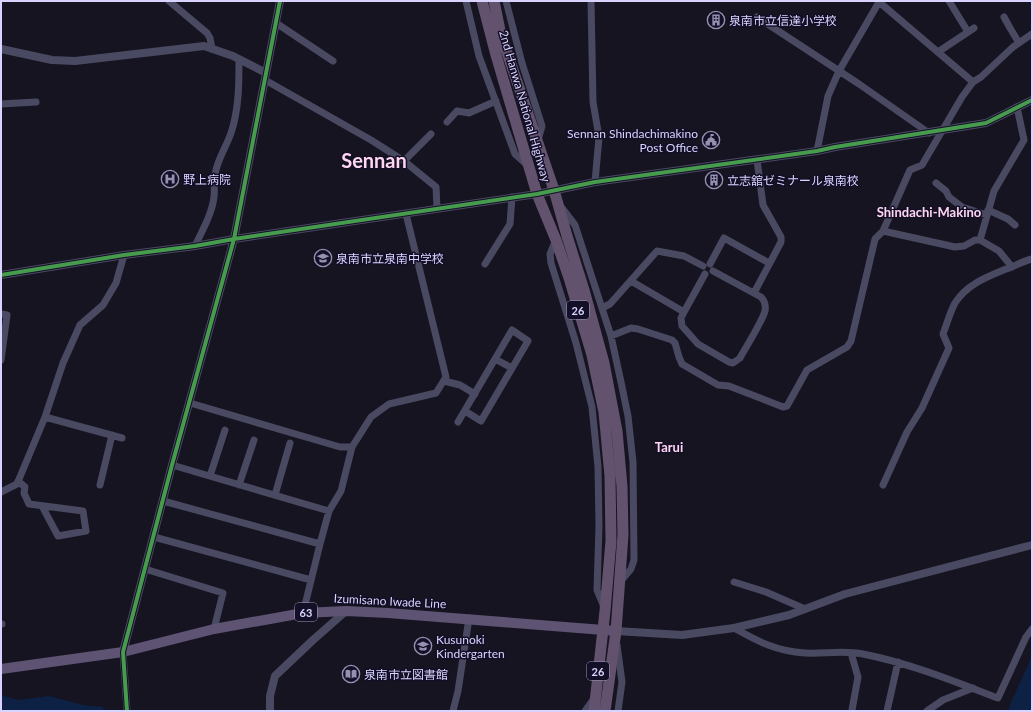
<svg xmlns="http://www.w3.org/2000/svg" width="1033" height="712" font-family="Lato,'Noto Sans JP',sans-serif">
<style>
.water{fill:#0d2144}
.lines{fill:none;stroke-linecap:round;stroke-linejoin:round}
.minor{stroke:#4a4962;stroke-width:7}
.tertiary{stroke:#4a4962;stroke-width:8}
.primary{stroke:#5e5373;stroke-width:10}
.trunk{stroke:#62526e;stroke-width:11}
.cycleway-casing{stroke:#130f26;stroke-width:6}
.cycleway{stroke:#469c4c;stroke-width:4}
.labels{text-anchor:middle;dominant-baseline:central;stroke-width:3;stroke-linejoin:round;paint-order:stroke}
.shield{fill:#130f26;stroke:#9e99be;stroke-width:1}
.shield-label{font-size:11px;font-weight:bold;fill:#d9d4ff}
.poi-label{font-size:12px;fill:#d9d4ff;stroke:#130f26;text-anchor:start}
.street-label{font-size:12px;fill:#d9d4ff;stroke:#130f26}
.neighbourhood-label{font-size:13px;font-weight:bold;fill:#ffd6f0;stroke:#130f26}
.town-label{font-size:20px;font-weight:bold;fill:#ffd6f0;stroke:#130f26}
</style>
<rect width="100%" height="100%" fill="#161421"/>
<path class="water" d="M1032,656V711H1009V707Z
M1,695L18,700L49,696L83,705L103,707L104,711H1Z"/>
<g class="lines">
<path class="minor" d="M169,1L207,33L210,38L212,49
M466,1L479,56L515,154L528,166
M506,1L522,63L542,126L538,140
M591,1L593,102L599,137L595,182
M878,1L973,82
M949,1L968,32
M757,17L859,84L929,133
M1004,17L1010,28L1019,43
M276,23L333,61
M938,52L974,28
M265,80L371,140L404,161L436,187L437,208
M1,104L36,102
M447,122L457,111L469,113L496,101
M817,151L828,96L839,71L879,2
M404,161L431,134
M936,183L946,191L949,197L962,207L987,215
M562,208L575,225L611,336L621,382L628,416L633,462L634,560L631,569L620,582
M988,210L1008,219L1015,225
M883,231L910,170L922,165L962,97L973,82L981,77L1013,47L1032,34
M556,240L550,254L551,263L576,343L592,407L598,467L599,526L597,590L604,607
M980,240L994,191L1024,140L1017,107
M195,246C202,231 212,214 214,197C215,188 213,179 216,170C219,157 227,145 231,133C239,109 239,84 239,59
M485,264L510,224L512,197
M710,264L724,238L769,263
M705,274L684,312L681,318L682,326L698,344L729,362L733,363L740,358C746,347 762,322 765,311C766,305 765,301 761,297L713,271
M631,281L684,312
M754,293L781,242V237L763,205L757,160
M602,308L610,304L657,251L684,256L703,266
M1,314L7,315L1,360
M611,336L631,328L638,329L672,340L675,343L679,357L682,364L718,385L729,386L783,407L787,406L807,370L847,347L851,341L875,239L883,231L955,247L964,246L975,240H980L999,251L1012,267
M495,359L512,368
M444,381L460,385L475,394
M190,403L340,447H352
M45,417L122,438
M458,422L512,330L528,341L481,421L465,411
M172,465L329,511
M210,476L225,430
M18,481L25,487L24,493L29,504L83,511L86,531L58,536L42,506
M100,485L112,435
M239,485L254,440
M883,485L907,432L922,408L949,348L943,334C947,324 950,312 955,303C967,284 987,277 1006,269C1015,266 1023,261 1032,259
M1,492L17,484L45,417L63,363L80,325L103,305L116,283L124,255
M275,495L290,443
M163,501L320,544
M154,537L311,580
M145,569L223,593L214,629
M734,582L766,592L805,609
M303,613L320,544L329,511L341,491L352,447L371,417L389,404L436,393L446,377L406,214
M1,624H2
M734,628C759,642 776,651 805,653C824,654 844,650 863,654C909,663 953,681 998,698L1026,637L1032,629
M617,645L622,682L618,711
M123,652L127,711
M851,653L858,677L852,710
M453,711L458,691L469,618
M585,711L595,697
M887,711L898,662
M927,711L943,700L973,688"/>
<path class="tertiary" d="M1,49L52,60L75,61L204,46L233,56L266,73
M1,275L124,255L195,246L234,239L537,194L595,182L817,151L835,147L986,123L1032,100
M616,631L682,635L734,628L789,615L845,594L1032,545
M123,652L172,465L234,239L280,1
M270,711V696L275,676L313,640L346,611"/>
<path class="primary" d="M1,669L123,652L214,629L303,613L346,611L388,613L616,631"/>
<path class="trunk" d="M482,1L496,55L537,194L556,240L569,278L592,355L604,412L610,476L611,541L605,611L594,711
M494,1L501,35L554,190L567,236L584,290L604,363L617,431L622,486L623,535L616,631L605,711"/>
<defs>
<path id="cycleway" d="M1,275L124,255L195,246L234,239L537,194L595,182L817,151L835,147L986,123L1032,100
M127,711L123,652L172,465L234,239L280,1"/>
</defs>
<use href="#cycleway" class="cycleway-casing"/>
<use href="#cycleway" class="cycleway"/>
</g>
<defs>
<symbol id="building-ring" viewBox="-11 -11 22 22"><circle r="9.5" fill="#130f26" stroke="#9591b1" stroke-width="1.5"/><path d="M-4-6H4V6H1V3H-1V6H-4ZM-2.5-4.3h1.7v1.8h-1.7ZM.8-4.3h1.7v1.8H.8ZM-2.5-1h1.7V.8h-1.7ZM.8-1h1.7V.8H.8Z" fill="#9591b1"/></symbol>
<symbol id="civic-ring" viewBox="-11 -11 22 22"><circle r="9.5" fill="#130f26" stroke="#9591b1" stroke-width="1.5"/><path d="M-.6-6.5H3V-4.5H.6V-3L4-1V1h2V6H-6V1h2V-1L-.6-3ZM-1.2 2.5V6h2.4V2.5Z" fill="#9591b1"/></symbol>
<symbol id="hospital-ring" viewBox="-11 -11 22 22"><circle r="9.5" fill="#130f26" stroke="#9591b1" stroke-width="1.5"/><path d="M-5-5h3v3.5h4V-5h3V5h-3V1.5h-4V5h-3Z" fill="#9591b1"/></symbol>
<symbol id="school-ring" viewBox="-11 -11 22 22"><circle r="9.5" fill="#130f26" stroke="#9591b1" stroke-width="1.5"/><path d="M0-5L7-2L0 1L-7-2ZM-4 1L0 2.5L4 1V4Q0 6-4 4Z" fill="#9591b1"/></symbol>
<symbol id="library-ring" viewBox="-11 -11 22 22"><circle r="9.5" fill="#130f26" stroke="#9591b1" stroke-width="1.5"/><path d="M-6-4Q-3-5.5-.7-3.5V5Q-3 3-6 4ZM6-4Q3-5.5 .7-3.5V5Q3 3 6 4Z" fill="#9591b1"/></symbol>
</defs>
<g fill-rule="evenodd">
<use href="#building-ring" x="706" y="10" width="20" height="20"/>
<use href="#civic-ring" x="701" y="130" width="20" height="20"/>
<use href="#hospital-ring" x="160" y="169" width="20" height="20"/>
<use href="#building-ring" x="704" y="170" width="20" height="20"/>
<use href="#school-ring" x="313" y="248" width="20" height="20"/>
<use href="#school-ring" x="413" y="636" width="20" height="20"/>
<use href="#library-ring" x="341" y="664" width="20" height="20"/>
</g>
<g class="labels">
<g class="shield">
<rect x="567" y="301" width="22" height="18" rx="3"/>
<rect x="295" y="603" width="22" height="18" rx="3"/>
<rect x="587" y="662" width="22" height="18" rx="3"/>
</g>
<g class="shield-label">
<text x="578" y="310">26</text>
<text x="306" y="612">63</text>
<text x="598" y="671">26</text>
</g>
<g class="poi-label">
<text x="729" y="20">泉南市立信達小学校</text>
<text x="698" y="133" text-anchor="end">Sennan Shindachimakino<tspan x="698" dy="14">Post Office</tspan></text>
<text x="183" y="179">野上病院</text>
<text x="727" y="180">立志舘ゼミナール泉南校</text>
<text x="336" y="258">泉南市立泉南中学校</text>
<text x="436" y="639">Kusunoki<tspan x="436" dy="14">Kindergarten</tspan></text>
<text x="364" y="674">泉南市立図書館</text>
</g>
<g class="street-label">
<text transform="translate(525 106) rotate(74)">2nd Hanwa National Highway</text>
<text transform="translate(390 601) rotate(3)">Izumisano Iwade Line</text>
</g>
<g class="neighbourhood-label">
<text x="929" y="212">Shindachi-Makino</text>
<text x="669" y="447">Tarui</text>
</g>
<g class="town-label">
<text x="374" y="160">Sennan</text>
</g>
</g>
<rect width="1033" height="712" fill="none" stroke="#d9d4ff" stroke-width="4"/>
</svg>
